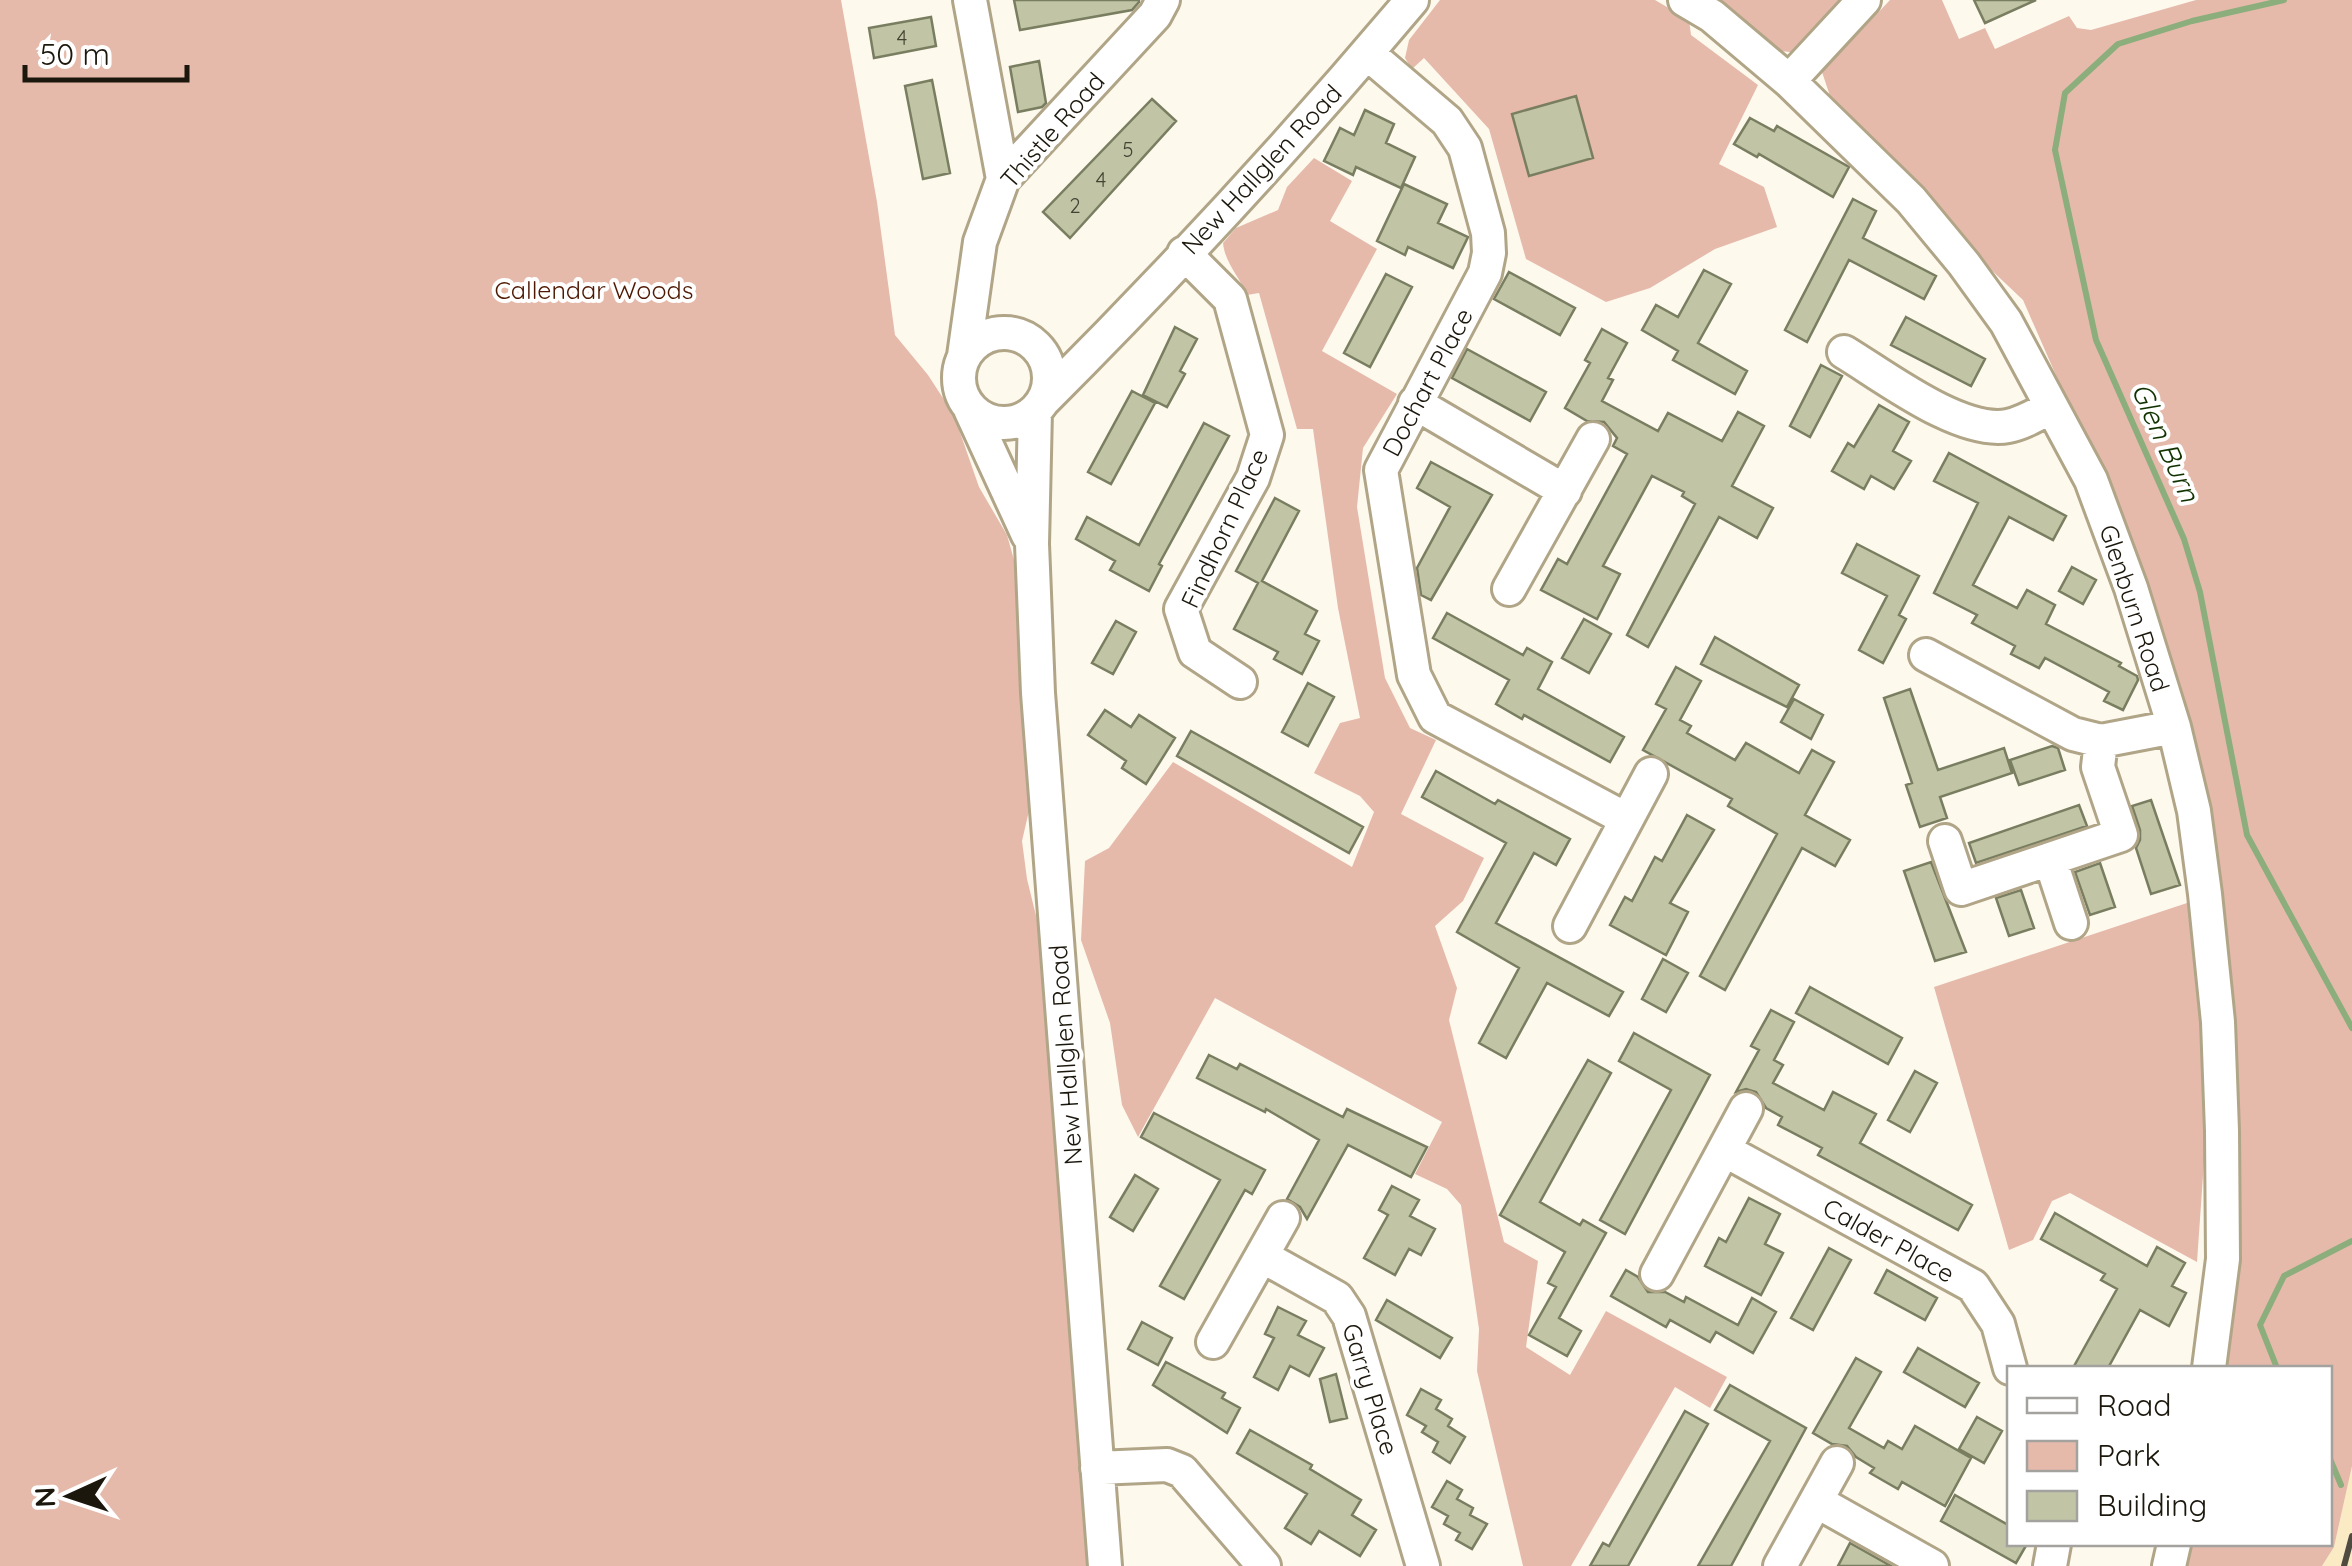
<svg xmlns="http://www.w3.org/2000/svg" width="2352" height="1566" font-family="Quicksand,sans-serif">
<style>
.built{fill:#fbebc5}
.green{fill:#e5baab}
.lines{fill:none;stroke-linecap:round;stroke-linejoin:round}
.stream{stroke:#8bae7c;stroke-width:6}
.building{fill:#c1c5a6;stroke:#7a7e61;stroke-width:2.5}
.minor-casing{stroke:#b1a588;stroke-width:38}
.minor{stroke:#fff;stroke-width:32}
.rail{stroke:#504b40;stroke-width:6}
.labels{text-anchor:middle;dominant-baseline:central;stroke-width:8;stroke-linejoin:round;paint-order:stroke}
.number-label{font-size:20px;fill:#444232}
.street-label{font-size:25px;fill:#1b170c;stroke:#fff}
.park-label{font-size:25px;fill:#4e1802;stroke:#fff}
.water-label{font-size:28px;font-style:italic;fill:#113200;stroke:#fff}
</style>
<rect width="100%" height="100%" fill="#fef9ed"/>
<path class="built" d="M2352,1466V1566H2322L2334,1547Z"/>
<path class="green" d="M0,0H841L877,202L895,335L928,375L954,415L979,487L1007,535L1016,567L1031,802L1022,841L1027,879L1041,936L1091,1566H0Z
M1440,0H1655L1689,20L1691,35L1758,85L1719,164L1764,187L1777,227L1715,249L1650,288L1606,302L1526,259L1489,129L1424,58L1412,69L1405,58L1409,40Z
M1705,0H1847L1799,53L1770,50Z
M1890,0H1942L1959,39L1985,28L1995,49L2069,16L2077,28L2091,30L2196,0H2352V1466L2334,1547L2322,1566H2182L2187,1544H2330V1368H2221L2229,1017L2128,540L2023,300L1985,264L1899,163L1830,96L1822,72Z
M1314,158L1352,181L1330,221L1377,249L1322,351L1397,394L1363,448L1357,507L1385,678L1410,728L1436,740L1401,814L1484,858L1463,901L1435,926L1457,988L1449,1020L1504,1242L1538,1261L1526,1347L1570,1375L1606,1311L1727,1377L1710,1408L1675,1387L1571,1566H1523L1477,1371L1479,1329L1461,1205L1447,1189L1415,1174L1442,1122L1215,998L1138,1137L1122,1105L1110,1023L1081,940L1085,861L1109,848L1173,762L1352,867L1374,812L1360,796L1314,773L1340,723L1360,718L1338,608L1313,429H1297L1259,293L1247,295C1239,276 1225,263 1223,243L1236,228L1278,210L1287,187Z
M2190,902L2208,1104L2197,1262L2070,1193L2052,1201L2033,1240L2009,1250L1934,987Z"/>
<g class="lines">
<path class="stream" d="M2284,0L2192,21L2118,44L2065,93L2055,150L2096,340L2184,539L2200,592L2247,835L2352,1028
M2277,1368L2260,1325L2284,1276L2352,1241
M2330,1459L2341,1485"/>
</g>
<path class="building" d="M1014,0H1139V2L1132,10L1020,30Z
M1974,0H2036L1985,23Z
M931,17L936,46L874,58L869,28Z
M1039,61L1046,103L1042,107L1018,112L1010,67Z
M932,80L950,173L923,179L905,86Z
M1576,96L1593,158L1529,176L1512,114Z
M1152,99L1176,121L1070,238L1043,212Z
M1365,110L1394,124L1386,143L1415,157L1401,188L1356,167L1353,175L1324,161L1340,128L1354,135Z
M1750,118L1774,131L1777,126L1849,167L1833,197L1759,154L1757,157L1734,144Z
M1404,184L1447,204L1438,223L1468,237L1453,268L1408,247L1405,255L1377,241Z
M1853,199L1876,211L1863,238L1936,276L1924,299L1849,260L1807,342L1785,330Z
M1704,270L1731,284L1698,343L1747,371L1735,394L1673,360L1678,351L1642,330L1656,305L1678,317Z
M1509,272L1575,308L1560,335L1494,299Z
M1386,274L1412,287L1370,367L1344,353Z
M1906,317L1985,359L1971,386L1891,345Z
M1175,327L1197,339L1180,371L1185,374L1167,407L1143,395Z
M1602,329L1627,343L1608,378L1613,380L1602,401L1658,431L1668,413L1722,441L1738,412L1764,426L1732,486L1773,508L1757,538L1719,517L1648,647L1627,635L1695,504L1682,496L1684,492L1652,476L1603,566L1620,574L1597,619L1541,590L1558,559L1567,564L1627,454L1613,446L1617,438L1604,422L1587,421L1565,408L1590,363L1585,360Z
M1467,349L1546,392L1530,421L1452,378Z
M1821,365L1842,376L1810,437L1790,426Z
M1132,391L1155,403L1111,484L1088,472Z
M1879,405L1909,422L1893,451L1911,461L1894,489L1871,476L1864,489L1832,471L1848,443L1854,447Z
M1204,423L1229,436L1159,564L1162,566L1149,591L1110,570L1115,561L1076,539L1087,517L1139,545Z
M1949,453L2066,516L2053,540L2009,517L1973,585L2017,608L2027,590L2055,605L2046,624L2121,663L2119,666L2137,676L2138,680L2123,710L2104,701L2109,692L2045,658L2039,668L2011,654L2015,646L1972,623L1977,615L1934,593L1978,503L1934,481Z
M1431,462L1492,495L1431,600L1421,595L1417,568L1450,507L1417,488Z
M1275,498L1299,511L1262,581L1317,611L1305,634L1319,641L1302,674L1274,659L1278,652L1234,629L1258,583L1236,571Z
M1857,544L1919,576L1899,615L1906,619L1883,663L1859,650L1887,596L1842,573Z
M2072,567L2096,580L2083,604L2059,591Z
M1447,613L1523,655L1527,648L1552,662L1538,689L1624,737L1610,762L1524,715L1522,719L1496,704L1509,680L1433,638Z
M1584,619L1611,634L1589,673L1562,658Z
M1116,621L1136,632L1113,674L1092,663Z
M1715,637L1799,685L1787,707L1701,664Z
M1676,667L1701,681L1680,720L1691,726L1687,733L1735,760L1746,743L1799,773L1812,750L1834,762L1805,815L1850,840L1835,866L1802,848L1725,990L1700,976L1777,834L1728,806L1732,799L1643,750L1666,709L1656,704Z
M1308,683L1334,697L1308,746L1282,732Z
M1910,689L1938,770L2004,748L2012,773L1940,797L1947,818L1920,827L1906,785L1912,783L1884,698Z
M1794,699L1823,715L1811,739L1781,722Z
M1105,710L1131,727L1139,715L1175,738L1146,784L1122,768L1126,761L1088,735Z
M1191,731L1363,827L1349,853L1177,756Z
M2052,746L2058,748L2065,770L2019,785L2010,760Z
M1436,771L1495,804L1498,800L1570,839L1556,865L1534,853L1496,923L1623,992L1609,1016L1547,983L1506,1058L1479,1043L1519,968L1457,932L1506,843L1422,797Z
M2151,800L2180,885L2151,894L2136,848L2140,840V830L2132,806Z
M2079,805L2087,826L1976,863L1969,843Z
M1687,815L1714,830L1670,903L1688,912L1666,955L1610,925L1625,897L1632,901L1655,857L1662,861Z
M1931,862L1966,952L1935,961L1904,871Z
M2100,863L2115,907L2090,915L2075,872Z
M2021,890L2034,928L2009,936L1996,898Z
M1663,959L1688,973L1666,1012L1642,999Z
M1810,987L1902,1038L1888,1064L1796,1013Z
M1771,1010L1794,1022L1774,1060L1783,1065L1773,1083L1824,1110L1833,1092L1876,1114L1860,1143L1972,1205L1958,1230L1818,1155L1822,1148L1778,1125L1782,1117L1766,1108L1756,1092L1746,1089L1736,1092L1759,1050L1751,1046Z
M1634,1033L1710,1075L1625,1234L1600,1220L1671,1090L1619,1061Z
M1209,1055L1237,1069L1240,1064L1343,1117L1347,1109L1427,1147L1411,1177L1348,1145L1307,1219L1300,1207L1287,1199L1319,1140L1266,1109L1265,1112L1197,1078Z
M1588,1060L1611,1073L1540,1202L1580,1225L1583,1220L1606,1233L1559,1318L1581,1331L1567,1356L1529,1335L1556,1287L1548,1283L1565,1252L1500,1215Z
M1915,1071L1937,1083L1910,1132L1888,1120Z
M1154,1113L1265,1170L1252,1194L1245,1190L1184,1299L1160,1286L1220,1180L1141,1137Z
M1135,1175L1158,1189L1133,1231L1110,1217Z
M1392,1186L1419,1200L1410,1216L1435,1229L1421,1255L1409,1249L1395,1275L1364,1258L1388,1215L1379,1210Z
M1749,1198L1780,1214L1765,1244L1783,1253L1761,1295L1705,1266L1719,1238L1726,1242Z
M2055,1213L2147,1266L2157,1247L2185,1263L2172,1286L2186,1293L2169,1326L2140,1310L2108,1368H2073L2117,1289L2101,1280L2105,1274L2041,1239Z
M1829,1248L1851,1260L1813,1330L1791,1318Z
M1626,1270L1638,1277L1648,1292H1665L1684,1302L1686,1297L1738,1325L1752,1298L1776,1312L1753,1353L1716,1332L1710,1342L1670,1320L1666,1327L1611,1296Z
M1887,1270L1937,1298L1925,1320L1875,1293Z
M1387,1300L1452,1338L1440,1358L1376,1320Z
M1278,1307L1306,1321L1298,1335L1324,1348L1309,1376L1290,1366L1278,1390L1254,1377L1274,1338L1265,1334Z
M1142,1322L1172,1338L1158,1365L1128,1349Z
M1918,1348L1979,1383L1965,1407L1904,1372Z
M1856,1358L1881,1372L1849,1428L1884,1448L1888,1441L1902,1449L1915,1426L1971,1458L1945,1506L1902,1482L1898,1489L1870,1473L1874,1468L1856,1457L1847,1446L1832,1444L1813,1433Z
M1166,1362L1225,1393L1222,1398L1240,1408L1227,1433L1153,1385Z
M1336,1374L1347,1418L1330,1422L1320,1379Z
M1730,1385L1806,1428L1731,1566H1698L1770,1441L1715,1410Z
M1421,1389L1441,1400L1436,1409L1452,1419L1448,1426L1465,1437L1450,1463L1433,1452L1438,1442L1422,1432L1426,1426L1407,1415Z
M1685,1411L1708,1424L1628,1566H1590L1603,1543L1609,1546Z
M1977,1417L2002,1431L1984,1463L1959,1449Z
M1250,1430L1312,1465L1310,1469L1361,1500L1352,1515L1376,1530L1360,1556L1319,1531L1311,1544L1285,1528L1307,1494L1237,1453Z
M1447,1481L1462,1490L1457,1499L1473,1508L1470,1515L1487,1524L1472,1549L1456,1540L1460,1533L1444,1524L1448,1516L1432,1507Z
M1955,1495L2010,1526V1544H2027L2016,1563L1941,1521Z
M1850,1543L1891,1566H1838Z"/>
<g class="lines">
<defs>
<path id="minor" d="M970,0L1003,179
M1685,0L1712,16L1789,81L1911,200L1964,264L2006,322L2091,480L2131,588L2174,727L2194,811L2205,894L2218,1022L2222,1131L2223,1259L2209,1368
M1367,53L1447,121L1465,148L1488,233L1489,253L1485,273L1381,470L1414,675L1435,717L1626,819
M1789,81L1864,0
M1184,253L1230,299L1267,435L1253,478L1181,609L1195,652L1240,682
M959 378a45 45 0 1 1 90 0a45 45 0 1 1-90 0Z
M1844,352C1884,376 1960,435 2008,426C2023,423 2038,414 2051,407
M964,356L980,242L1003,179L1155,15L1163,0
M1043,401C1171,273 1295,139 1412,0
M1415,403L1565,491
M970,409L1028,535
M1035,411L1032,544L1038,693L1105,1566
M1509,589L1593,439
M1926,655L2073,734L2101,741L2174,727
M1945,841L1961,889L2121,835L2098,767L2101,741
M2050,859L2071,923
M1570,926L1651,774
M1724,1150L1973,1286L1998,1324L2010,1368
M1262,1256L1337,1298L1349,1316L1423,1566
M1657,1274L1746,1109
M1213,1342L1283,1218
M1097,1468L1167,1465L1182,1471L1264,1566
M1816,1501L1932,1566
M1780,1566L1837,1463
M2050,1566L2054,1544
M2169,1566L2174,1544"/>
</defs>
<use href="#minor" class="minor-casing"/>
<use href="#minor" class="minor"/>
<path class="rail" d="M2344,1566L2352,1536"/>
</g>
<g class="labels">
<g class="number-label">
<text x="902" y="37">4</text>
<text x="1128" y="149">5</text>
<text x="1101" y="179">4</text>
<text x="1075" y="205">2</text>
</g>
<g class="street-label">
<text transform="translate(1052 130) rotate(-49)">Thistle Road</text>
<text transform="translate(1261 169) rotate(-47)">New Hallglen Road</text>
<text transform="translate(1427 382) rotate(-62)">Dochart Place</text>
<text transform="translate(1224 528) rotate(-65)">Findhorn Place</text>
<text transform="translate(2135 608) rotate(72)">Glenburn Road</text>
<text transform="translate(1065 1055) rotate(-94)">New Hallglen Road</text>
<text transform="translate(1889 1240) rotate(29)">Calder Place</text>
<text transform="translate(1371 1389) rotate(73)">Garry Place</text>
</g>
<g class="park-label">
<text x="594" y="289">Callendar Woods</text>
</g>
<g class="water-label">
<text transform="translate(2166 442) rotate(66)">Glen Burn</text>
</g>
</g>
<rect x="2007" y="1366" width="325" height="180" fill="#ffffff" stroke="#a4a29e" stroke-width="2.5"/>
<rect x="2027" y="1398" width="50" height="15" fill="#ffffff" stroke="#a4a29e" stroke-width="2.5"/>
<text x="2097" y="1416" font-size="30" fill="#1b170c">Road</text>
<rect x="2027" y="1441" width="50" height="30" fill="#e5baab" stroke="#a4a29e" stroke-width="2.5"/>
<text x="2097" y="1466" font-size="30" fill="#1b170c">Park</text>
<rect x="2027" y="1491" width="50" height="30" fill="#c1c5a6" stroke="#a4a29e" stroke-width="2.5"/>
<text x="2097" y="1516" font-size="30" fill="#1b170c">Building</text>
<g transform="translate(70 1496) rotate(267)" stroke="#ffffff" stroke-width="8" paint-order="stroke">
<path d="M0-8L18 38L0 25L-18 38Z" fill="#1b170c"/>
<text y="-15" font-size="28" font-weight="bold" text-anchor="middle" fill="#1b170c">N</text>
</g>
<path d="M25 65v15h162v-15" fill="none" stroke="#1b170c" stroke-width="5"/>
<text x="40" y="65" font-size="30" fill="#1b170c" stroke="#ffffff" stroke-width="8" paint-order="stroke">50 m</text>
</svg>
